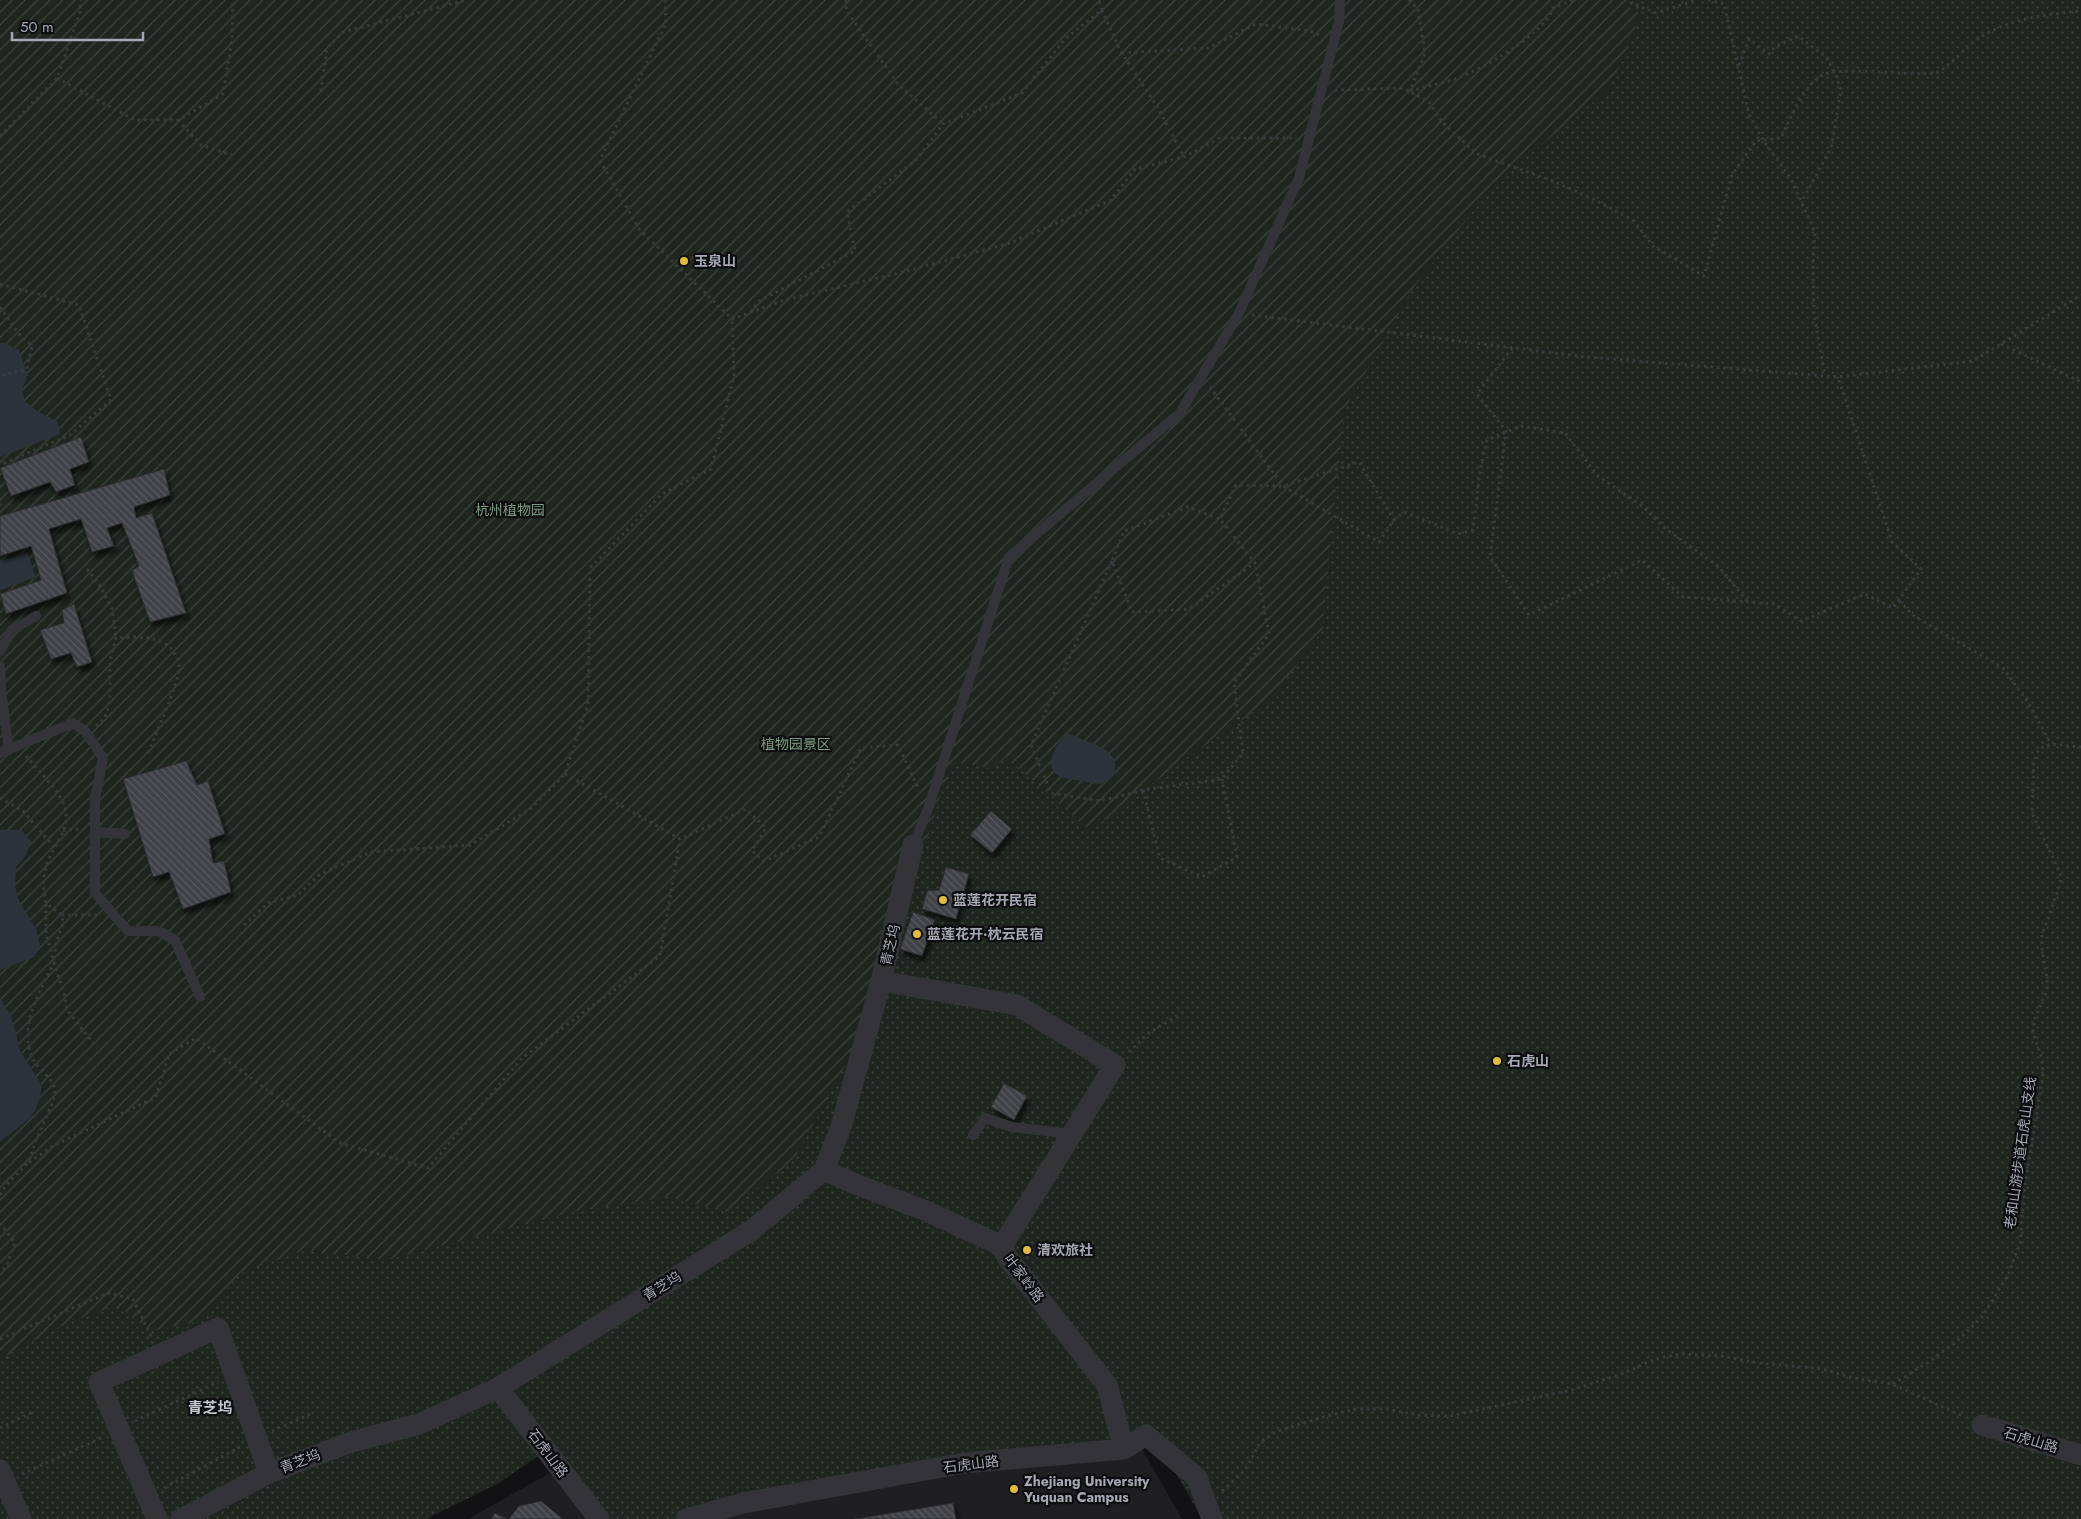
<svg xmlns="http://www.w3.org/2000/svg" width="2081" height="1519" font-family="Jost,'Noto Sans SC',sans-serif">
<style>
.built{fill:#1f1e20}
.park{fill:url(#park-dots)}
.garden{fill:url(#garden-furrows)}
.water{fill:#2d333b}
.building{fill:url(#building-back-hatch);stroke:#2d2c2f;filter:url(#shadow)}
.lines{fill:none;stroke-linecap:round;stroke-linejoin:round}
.path{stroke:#3a3b3f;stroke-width:3;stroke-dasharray:2.5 4;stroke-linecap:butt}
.lane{stroke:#343438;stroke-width:10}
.street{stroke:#343438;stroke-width:21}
.poi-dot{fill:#e2bd3c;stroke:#0d0d0f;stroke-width:2}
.labels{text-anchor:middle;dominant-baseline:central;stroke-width:4.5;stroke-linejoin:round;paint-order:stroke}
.poi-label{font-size:14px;font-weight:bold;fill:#a5a8b3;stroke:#0d0d0f;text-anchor:start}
.park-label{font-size:14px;fill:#7d9d83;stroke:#0d0d0f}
.street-label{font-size:14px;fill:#a5a8b3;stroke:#0d0d0f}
.neighbourhood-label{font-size:15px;font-weight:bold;fill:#c5c7cf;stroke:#0d0d0f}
</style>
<defs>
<pattern id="park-dots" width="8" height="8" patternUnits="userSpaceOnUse" patternTransform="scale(1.25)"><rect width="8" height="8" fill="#1f2620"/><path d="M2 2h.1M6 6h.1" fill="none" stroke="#3d433e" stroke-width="1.8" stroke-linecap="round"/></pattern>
<pattern id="garden-furrows" width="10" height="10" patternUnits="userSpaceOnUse" patternTransform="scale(1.25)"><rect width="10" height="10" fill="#1f2620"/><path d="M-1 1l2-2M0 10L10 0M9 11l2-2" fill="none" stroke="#3d433e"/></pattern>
<pattern id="building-back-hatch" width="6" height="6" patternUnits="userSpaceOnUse" patternTransform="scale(1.25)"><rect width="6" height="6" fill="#414246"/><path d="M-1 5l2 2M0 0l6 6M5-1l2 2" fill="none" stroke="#595a5e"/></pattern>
<filter id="shadow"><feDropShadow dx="3" dy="5.5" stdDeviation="2.5" flood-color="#0009"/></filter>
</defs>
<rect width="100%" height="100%" fill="#121214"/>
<path class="built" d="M1141,1447L1182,1519H712L974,1469Z
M552,1472L589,1519H468Z"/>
<path class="park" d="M0,0H2081V1519H1202L1164,1452L1146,1447L827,1491L726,1519H602L550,1448L499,1483L426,1519H0Z"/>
<path class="garden" d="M0,0H1617L1641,14L1610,88L1495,183L1413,288L1344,411L1322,630L1271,700L1182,761L1090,831L1006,757L992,769L954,761L943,789L868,1024L793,1161L726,1212L667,1197L573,1212L386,1260L304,1250L239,1274L201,1321L151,1331L116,1305L59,1327L0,1359Z"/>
<path class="water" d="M2,342L19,350L28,375L22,390L25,401L37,411L58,422L60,434L0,457V344Z
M27,552L36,577L0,590V561Z
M1068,734C1076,735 1079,739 1086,741C1099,745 1121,755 1114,772C1111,779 1106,782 1099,784C1093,783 1063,778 1060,777C1040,765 1057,744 1068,734Z
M0,830H21L31,841L26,855L16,867L15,886L19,901L36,929L40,945L34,957L0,970Z
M0,999L11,1015L20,1051L41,1084V1092L36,1109L30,1118L0,1142Z"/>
<path class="building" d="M81,437L89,462L70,469L75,485L56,492L50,482L11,496L0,468Z
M164,469L170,495L134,507L136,518L152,513L186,613L150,622L132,571L139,566L122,523L107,528L114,546L92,552L81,519L49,529L67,593L6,614L0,594L41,580L31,546L0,556V516Z
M74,604L92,662L77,667L71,653L51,659L40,630L64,623L62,610Z
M186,761L197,785L208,781L225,834L209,839L213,863L224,861L231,892L183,909L169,872L153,877L123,779Z
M991,811L1012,829L992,853L970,835Z
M946,867L969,874L956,919L922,909L927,891L939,890Z
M913,912L935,920L922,956L900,949Z
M1004,1083L1027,1096L1014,1120L991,1107Z
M541,1501L563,1519H509L519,1506Z
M953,1503L956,1519H855Z
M495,1513L507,1519H491Z"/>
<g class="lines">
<path class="path" d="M665,0L666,23L600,160L639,229L732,319L785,300L895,274L1010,243L1111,200L1135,169L1184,157L1220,138H1296
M846,0V10L898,84L943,124
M1409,0L1418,9L1425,53L1410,91
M1624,0L1656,13L1697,0
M1708,0L1724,4L1749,114L1763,140L1791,179L1815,232L1813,267L1814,316L1825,375
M1102,10L1120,50L1158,108L1184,157
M1122,53L1208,48L1256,24L1310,31L1322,36
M1739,65L1749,39L1769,54L1775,47L1798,36L1826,57L1835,73L1841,90L1831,148L1802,201
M57,78L135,120H178L223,94L232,39L233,0
M1335,90L1403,88L1429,102L1442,122L1477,154L1553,181L1593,199L1633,220L1653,246L1704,276L1732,175L1756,141L1781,138C1789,120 1803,89 1819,77C1838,64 1908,77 1935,73C1945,71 1969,44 1979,38C2008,19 2047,14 2081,11
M321,91L327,48L343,32L467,0
M1410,91C1425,87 1440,84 1455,79C1481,70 1545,34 1553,8L1574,0
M178,120L201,145L232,155
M0,136L57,78L80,12L81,0
M0,284L79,305L111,400L70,435L0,465
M0,307L19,334L32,346L27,369L0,376
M751,312L759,301L855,251L847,212L916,160L943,124L1022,93L1066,38L1102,10L1099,0
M1252,315L1586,357L1838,377L1973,361L2081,295
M2001,344L2081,382
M1512,348L1477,394L1506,431L1490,557L1529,615L1642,560L1683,597L1775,604L1801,621L1865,594L1893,608L1921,569L1892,542L1838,377
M1210,387L1283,486L1379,542L1394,520L1359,462L1283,486L1236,485L1220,519L1188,507L1124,531L1112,561L1132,612L1189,609L1255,563L1220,519
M0,505L1,504
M1394,520L1404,512L1458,534L1473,530L1480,470L1487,440L1521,426L1565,433L1598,476L1642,506L1666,529L1719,567L1747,601
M1112,561L1031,745L1051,793L1100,801L1143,790L1222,779L1243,753L1234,683L1269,634L1255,563
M87,569L99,584L112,609L116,638
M1899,601L1914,616L2003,668L2027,701L2051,744
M96,726C115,713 109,686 110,666C110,657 114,647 116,638C140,636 174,634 179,666C181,679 153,739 147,756
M26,756C38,771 57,787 64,805C72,828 56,841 48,861C42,875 43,889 46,903L62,915L63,924L56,943L54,963L64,994L67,1010L97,1048
M565,774L680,839L746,809L766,828L752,851L764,861L819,837L861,748L898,745L919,790
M1143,790L1160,858L1202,877L1237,857L1222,779
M0,798L23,811L55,848
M63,831L73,829L82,830
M62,915H97
M244,925L268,903L298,895L320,874L371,852L470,845L529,810L565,774L588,704L590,568L662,494L711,469L734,376L732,319
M1129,1052L1149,1033L1177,1016
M29,1162L57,1144L156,1097L169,1054L196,1038L340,1143L428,1168L522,1058L660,956L680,839
M0,1195C9,1179 17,1176 27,1163C30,1160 31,1154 33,1149C37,1134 54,1105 55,1092C56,1082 42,1072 36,1064C15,1033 39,991 54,963L46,933V903
M0,1223L15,1243L6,1267L0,1272
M0,1339L108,1293L133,1299L152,1338
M1893,1384L1927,1363L1956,1342L1982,1317L2008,1275L2020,1243L2025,1185L2043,1075L2042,1059L2033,1032L2035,1018L2047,990V979L2042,949V935L2061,882L2060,873L2032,813L2034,761L2039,749L2051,744L2081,747
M135,1421L218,1382
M0,1428L35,1411
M272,1431L313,1413
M22,1474L103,1437
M164,1488L240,1447
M1222,1491L1245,1470L1260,1443L1275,1432L1323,1417L1356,1409H1386L1418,1415L1450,1416L1572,1390L1624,1373L1655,1359L1681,1354L1721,1356L1759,1363L1823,1369L1853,1378L1892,1384L1965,1417"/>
<path class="lane" d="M0,651L12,630L36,616
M0,666L1,690L9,750
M0,753L73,723L86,732L103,758L95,799V893L128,931H158L175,940L200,997
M95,832L125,834
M913,845L928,809L1009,557L1180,413L1239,313L1299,178L1339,21L1340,0
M973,1135L985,1118L1012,1127L1071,1134"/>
<path class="street" d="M881,981L1017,1005L1115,1065L1002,1246
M824,1170L855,1184L924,1210L1002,1246L1007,1257L1107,1385L1124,1449
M498,1388L599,1519
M1982,1425L2081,1455
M0,1470L21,1519
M157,1519L99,1382L218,1328L269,1473
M181,1519L269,1473L351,1442L419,1424L498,1388L752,1230L824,1170L841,1127L881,981L913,845
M686,1519L743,1503L964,1463L1124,1449L1146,1435L1197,1478L1212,1519"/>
</g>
<g class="poi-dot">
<circle cx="684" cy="261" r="5"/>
<circle cx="943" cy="900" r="5"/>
<circle cx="917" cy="934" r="5"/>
<circle cx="1497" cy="1061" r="5"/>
<circle cx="1027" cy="1250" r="5"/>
<circle cx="1014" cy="1489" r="5"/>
</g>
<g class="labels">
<g class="poi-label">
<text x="694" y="261">玉泉山</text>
<text x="953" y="900">蓝莲花开民宿</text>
<text x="927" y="934">蓝莲花开·枕云民宿</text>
<text x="1507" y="1061">石虎山</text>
<text x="1037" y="1250">清欢旅社</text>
<text x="1024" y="1481">Zhejiang University<tspan x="1024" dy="16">Yuquan Campus</tspan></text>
</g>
<g class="park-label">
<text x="510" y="510">杭州植物园</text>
<text x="796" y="744">植物园景区</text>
</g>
<g class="street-label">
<text transform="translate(890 945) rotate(-77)">青芝坞</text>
<text transform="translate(2020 1153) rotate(-82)">老和山游步道石虎山支线</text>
<text transform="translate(1024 1278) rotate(53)">叶家岭路</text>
<text transform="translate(662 1286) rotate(-32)">青芝坞</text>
<text transform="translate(2031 1440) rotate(17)">石虎山路</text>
<text transform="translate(548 1453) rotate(53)">石虎山路</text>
<text transform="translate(300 1461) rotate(-21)">青芝坞</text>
<text transform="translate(971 1464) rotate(-7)">石虎山路</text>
</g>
<g class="neighbourhood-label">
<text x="210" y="1408">青芝坞</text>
</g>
</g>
<path d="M12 32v8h131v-8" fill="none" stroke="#a5a8b3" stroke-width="2.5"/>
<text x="20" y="32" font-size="15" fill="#a5a8b3" stroke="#0d0d0f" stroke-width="4" paint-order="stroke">50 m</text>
</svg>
